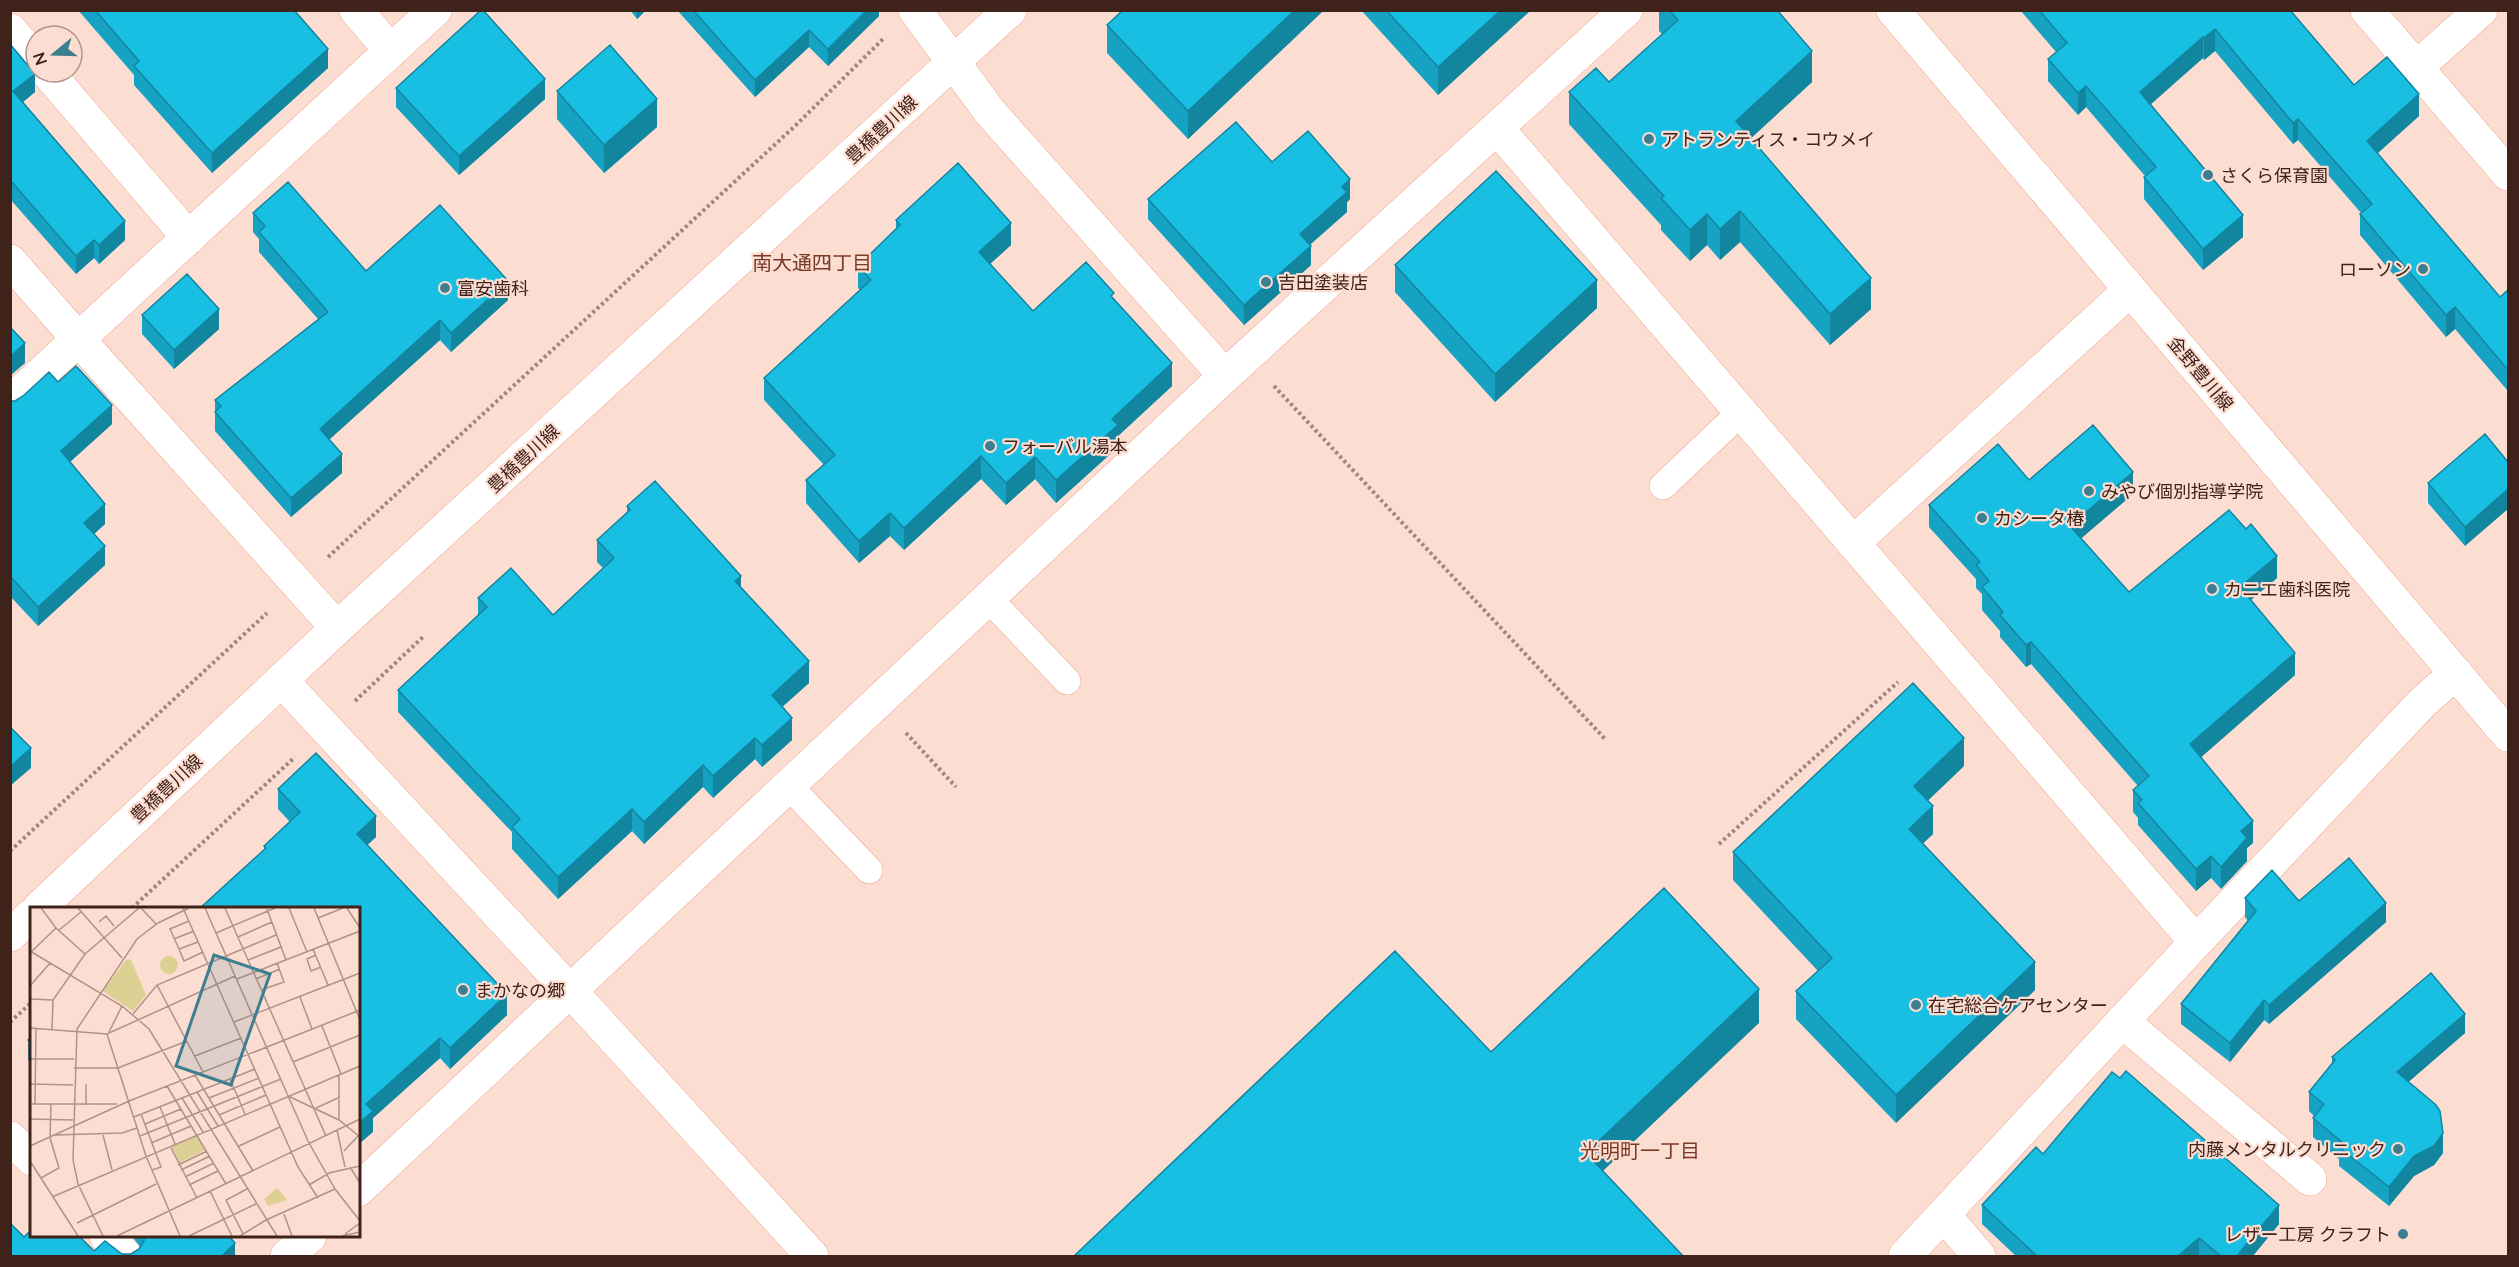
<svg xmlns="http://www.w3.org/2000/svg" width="2519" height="1267" font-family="Lato,'Noto Sans JP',sans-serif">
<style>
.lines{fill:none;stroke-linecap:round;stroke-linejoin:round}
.lane-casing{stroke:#f0a68e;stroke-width:28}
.street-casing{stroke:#f0a68e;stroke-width:34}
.secondary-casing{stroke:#f0a68e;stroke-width:34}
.path{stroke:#a3857b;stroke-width:4;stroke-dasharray:3 3;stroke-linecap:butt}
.lane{stroke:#fff;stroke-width:27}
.street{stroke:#fff;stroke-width:33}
.secondary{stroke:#fff;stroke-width:33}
.wall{fill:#16a3c3}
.shaded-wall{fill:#12859f}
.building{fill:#19bee3;stroke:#12859f;stroke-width:1.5}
.poi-dot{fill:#3d7e91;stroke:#fcddd2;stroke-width:2}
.labels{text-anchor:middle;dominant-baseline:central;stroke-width:4.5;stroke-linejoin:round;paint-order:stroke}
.street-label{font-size:18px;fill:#3f2219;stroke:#fcddd2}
.poi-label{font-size:18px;fill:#3f2219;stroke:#fcddd2;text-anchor:start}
.neighbourhood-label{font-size:20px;fill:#793a25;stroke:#fcddd2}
.inset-road{fill:none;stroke:#b09288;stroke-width:1.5}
.view{fill:#3d7e91;fill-opacity:0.15;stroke:#3d7e91;stroke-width:3}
.inset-edge{fill:none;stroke:#3f2219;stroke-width:3}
</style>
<rect width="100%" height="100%" fill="#fcddd2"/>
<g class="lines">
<defs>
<path id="lane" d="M1663,486L1741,412
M988,598L1067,681
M788,785L869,870"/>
<path id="street" d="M356,10L391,51
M915,10L990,112L1225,376
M2367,10L2508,174
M10,30L36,59
M2416,68L2481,10
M47,72L189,238
M1497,128L2196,942
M10,402L435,10
M1853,543L2130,290
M2122,1021L2310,1179
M10,1138L32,1159
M358,1190L1225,376L1626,10
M1944,1215L1979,1256
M106,1236L126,1256
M287,1256L310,1236
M1905,1256L2196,942L2422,703L2456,673"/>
<path id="secondary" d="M1893,10L2508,735
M10,261L78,339L337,628
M281,680L597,1020L812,1256
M39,908L337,628L1010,10
M10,935L32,915"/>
</defs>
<use href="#lane" class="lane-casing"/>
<use href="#street" class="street-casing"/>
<use href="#secondary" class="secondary-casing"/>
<path class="path" d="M1274,386L1606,740
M328,557L795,126L884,38
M355,701L424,636
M906,733L956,787
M1719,844L1898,682
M10,851L267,613
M132,908L295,757
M10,1022L32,1002"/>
<use href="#lane" class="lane"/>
<use href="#street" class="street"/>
<use href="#secondary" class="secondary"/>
</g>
<path class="wall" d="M78,10H294L328,68L212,173L134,85V75Z
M630,10H646L637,19Z
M677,10H879V16L828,66L809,47L755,97Z
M1324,10L1188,139L1107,53V25Z
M1361,10H1531L1438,95Z
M1659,10H1777L1812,82L1751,138L1871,309L1830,345L1740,242L1720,260L1707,245L1690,261L1661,230V225L1569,124V92L1609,82L1662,34L1659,31Z
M2020,10H2290L2354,85L2419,116L2377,153L2500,297L2508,290V391L2455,329L2446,337L2360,235V214L2361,213L2298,140L2293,144L2215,51L2204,60L2203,58L2150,104L2243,237L2203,270L2144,199V177L2145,176L2086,107L2078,115L2048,81V59L2056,52Z
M10,44L35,92L23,102L125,240L99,264L94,258L76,274L10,199Z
M396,88L545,99L459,175L396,107Z
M557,91L657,127L604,173L557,119Z
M1272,162L1350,199L1347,202V212L1310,245L1311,265L1244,325L1148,219V199Z
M253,213L366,271L508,300L451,352L440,340L329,439L342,473L291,517L215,431V400L318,319L259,252V239L253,232Z
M896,220L1011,245L990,264L1033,311L1114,299L1172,386L1118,436V447L1056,503L1035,479L1006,505L981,479L904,550L890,536L859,563L806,503V480L824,465L764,400V378L860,290L858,288V266L896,229Z
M1395,265L1597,308L1495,402L1395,292Z
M142,315L219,329L174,369L142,334Z
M58,382L112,424L70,462L105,524L94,534L105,565L38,626L10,596V401H15Z
M2485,434L2465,546L2428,503V483Z
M2029,480L2133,494L2081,538L2129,592L2277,578L2251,600L2295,675L2200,757L2253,843L2247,848V861L2221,889L2211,878L2196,891L2138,825V818L2133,812V790L2138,786L2031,664L2026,667L2000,637V631L1982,610V594L1976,588V579L1929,527V505Z
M627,506L741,588L809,683L782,707L792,740L762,767L755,759L713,798L703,787L644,844L632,831L558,899L512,849V832L398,712V690L478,615V598L553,615L603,568L597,562V540L627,512Z
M1964,766L1928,800L1933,834L1923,843L2035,990L1896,1123L1796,1019V991L1818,971L1733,880V852Z
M278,789L376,837L367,845L507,1015L450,1069L440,1058L373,1118V1132L358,909L264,849V846L290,822L278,809Z
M2245,898L2299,901L2386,922L2269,1024L2264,1020L2230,1062L2181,1024V1004L2248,921L2245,917Z
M2465,1033L2408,1082L2443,1153L2434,1165L2414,1176L2389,1206L2339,1166V1159L2313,1137V1118L2314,1116L2309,1111V1092L2332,1064V1057Z
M32,1036V1064L28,1060V1040Z
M2043,1154L2279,1224L2252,1257H2017L1982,1224V1205Z
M132,1236H229L235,1257H10L24,1237L94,1251L122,1254H131L139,1249L140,1247Z"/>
<path class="shaded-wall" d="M637,10H646L637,19Z
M867,10H879V16L828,66V49Z
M1295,10H1324L1188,139V111Z
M1501,10H1531L1438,95V67Z
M2215,29V51L2204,60V38Z
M809,30V47L755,97V80Z
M2203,37V58L2140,114V92Z
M328,49V68L212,173V153Z
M1812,51V82L1736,152V121Z
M35,74V92L13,110V91Z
M545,79V99L459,175V156Z
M2086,86V107L2078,115V93Z
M2419,94V116L2367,163V141Z
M657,99V127L604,173V145Z
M2298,119V140L2293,144V123Z
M1350,179V199L1347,202V212L1300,253V234L1342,187Z
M1740,211V242L1720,260V229Z
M1707,214V245L1690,261V230Z
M2243,215V237L2203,270V249Z
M125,221V240L99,264V245Z
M1011,223V245L979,274V252Z
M94,240V258L76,274V256Z
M1311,246V265L1244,325V305Z
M1871,278V309L1830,345V314Z
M1597,280V308L1495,402V374Z
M508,281V300L451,352V333Z
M2455,307V329L2446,337V315Z
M219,309V329L174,369V350Z
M440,320V340L320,448V429Z
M25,343V363L10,376V357Z
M1172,363V386L1118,436V447L1056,503V480L1112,419Z
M112,405V424L61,470V451Z
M342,454V473L291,517V498Z
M981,456V479L904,550V528Z
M1035,457V479L1006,505V483Z
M2133,472V494L2070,548V526Z
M2508,489V509L2465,546V527Z
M105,504V524L84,543V523Z
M890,513V536L859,563V541Z
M105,546V565L38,626V607Z
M2277,556V578L2240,609V587Z
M741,576V598L735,581Z
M2031,642V664L2026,667V645Z
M2295,653V675L2190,767V744Z
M809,661V683L772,716V695Z
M792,718V740L762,767V745Z
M755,738V759L713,798V776Z
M1964,738V766L1914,814V786Z
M31,748V768L10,786V767Z
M703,765V787L644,844V822Z
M1933,806V834L1909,857V829Z
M632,809V831L558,899V877Z
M376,816V837L357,855V834Z
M2253,821V843L2247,848V861L2221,889V867L2241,831Z
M2211,856V878L2196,891V869Z
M2386,903V922L2269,1024V1005Z
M2035,962V990L1896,1123V1095Z
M1759,989V1023L1586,1187V1153Z
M507,994V1015L450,1069V1048Z
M2264,1000V1020L2230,1062V1043Z
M2465,1014V1033L2397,1092V1072Z
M440,1038V1058L373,1118V1132L358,1145V1124L366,1104Z
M2443,1133V1153L2434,1165L2414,1176L2389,1206V1187L2414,1156Z
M2279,1205V1224L2252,1257H2236Z
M2199,1238V1257H2177Z
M235,1243V1257H221Z"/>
<path class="building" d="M95,10H294L328,49L212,153L134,66L139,61Z
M481,10H483L545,79L459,156L396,88Z
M693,10H867L828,49L809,30L755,80Z
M1123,10H1295L1188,111L1107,25Z
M1386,10H1501L1438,67Z
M1669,10H1777L1812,51L1736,121L1871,278L1830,314L1740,211L1720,229L1707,214L1690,230L1661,198L1664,196L1569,92L1596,68L1609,82L1678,20Z
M2039,10H2290L2354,85L2387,57L2419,94L2367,141L2500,297L2508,290V370L2455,307L2446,315L2360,214L2372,204L2298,119L2293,123L2215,29L2204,38L2203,37L2140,92L2243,215L2203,249L2144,177L2156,167L2086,86L2078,93L2048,59L2067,43Z
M10,44L35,74L13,91L125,221L99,245L94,240L76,256L10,180Z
M610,45L657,99L604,145L557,91Z
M1236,122L1272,162L1308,131L1350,179L1342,187L1347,192L1300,234L1311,246L1244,305L1148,199Z
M958,163L1011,223L979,252L1033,311L1086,262L1114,293L1111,296L1172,363L1112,419L1118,425L1056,480L1035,457L1006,483L981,456L904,528L890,513L859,541L806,480L835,455L764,378L871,280L858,266L900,225L896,220Z
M1496,171L1597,280L1495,374L1395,265Z
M288,182L366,271L440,205L508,281L451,333L440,320L320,429L342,454L291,498L215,412L221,406L215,400L328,312L259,232L265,226L253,213Z
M187,274L219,309L174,350L142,315Z
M10,327L25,343L10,357Z
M76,366L112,405L61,451L105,504L84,523L105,546L38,607L10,576V401H15L23,396L49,372L58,382Z
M2093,425L2133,472L2070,526L2129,592L2229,510L2246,529L2251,524L2277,556L2240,587L2295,653L2190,744L2253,821L2241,831L2247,838L2221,867L2211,856L2196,869L2138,803L2142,800L2133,790L2149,776L2031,642L2026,645L2000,615L2003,612L1982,587L1989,581L1976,565L1980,562L1929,505L1998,444L2029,480Z
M2485,434L2508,462V489L2465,527L2428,483Z
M655,481L741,576L735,581L809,661L772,695L792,718L762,745L755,738L713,776L703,765L644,822L632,809L558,877L512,827L520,819L398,690L487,607L478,598L511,568L553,615L614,558L597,540L630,510L627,506Z
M1913,683L1964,738L1914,786L1933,806L1909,829L2035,962L1896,1095L1796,991L1832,958L1733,852Z
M10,727L31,748L10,767Z
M316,753L376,816L357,834L507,994L450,1048L440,1038L366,1104L373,1111L358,1124V909H199L266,848L264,846L300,812L278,789Z
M2349,858L2386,903L2269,1005L2264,1000L2230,1043L2181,1004L2256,911L2245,898L2272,870L2299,901Z
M1664,888L1759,989L1586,1153L1684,1257H1073L1395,951L1491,1052Z
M2431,973L2465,1014L2397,1072L2436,1105L2440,1111L2443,1133L2434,1146L2414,1156L2389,1187L2339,1147L2343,1143L2313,1118L2324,1104L2309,1092L2335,1060L2332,1057Z
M32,1036V1044L28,1040Z
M2126,1071L2279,1205L2236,1257H2222L2199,1238L2177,1257H2038L1982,1205L2036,1147L2043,1154L2112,1072L2120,1078Z
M10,1223L24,1237L32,1229V1236H79L94,1251L105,1241L122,1254H131L139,1249L144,1241V1236H229L235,1243L221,1257H10Z"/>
<g class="poi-dot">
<circle cx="1649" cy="139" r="6"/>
<circle cx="2208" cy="175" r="6"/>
<circle cx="2423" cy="269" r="6"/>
<circle cx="1266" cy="282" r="6"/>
<circle cx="445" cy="288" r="6"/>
<circle cx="990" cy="446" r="6"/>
<circle cx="2089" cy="491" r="6"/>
<circle cx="1982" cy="518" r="6"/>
<circle cx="2212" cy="589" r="6"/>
<circle cx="463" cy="990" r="6"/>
<circle cx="1916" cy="1005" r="6"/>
<circle cx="2398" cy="1149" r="6"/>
<circle cx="2403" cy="1234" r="6"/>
</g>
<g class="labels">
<g class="street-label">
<text transform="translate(881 129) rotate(-43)">豊橋豊川線</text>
<text transform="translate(2201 373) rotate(50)">金野豊川線</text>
<text transform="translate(523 458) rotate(-43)">豊橋豊川線</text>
<text transform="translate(166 788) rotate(-43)">豊橋豊川線</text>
</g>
<g class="poi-label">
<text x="1661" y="139">アトランティス・コウメイ</text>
<text x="2220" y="175">さくら保育園</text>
<text x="2411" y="269" text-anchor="end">ローソン</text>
<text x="1278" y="282">吉田塗装店</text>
<text x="457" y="288">富安歯科</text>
<text x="1002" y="446">フォーバル湯本</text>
<text x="2101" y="491">みやび個別指導学院</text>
<text x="1994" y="518">カシータ椿</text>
<text x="2224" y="589">カニエ歯科医院</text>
<text x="475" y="990">まかなの郷</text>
<text x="1928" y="1005">在宅総合ケアセンター</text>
<text x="2386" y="1149" text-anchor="end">内藤メンタルクリニック</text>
<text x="2391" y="1234" text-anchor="end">レザー工房 クラフト</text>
</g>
<g class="neighbourhood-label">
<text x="812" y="262">南大通四丁目</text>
<text x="1640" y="1150">光明町一丁目</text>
</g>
</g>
<g transform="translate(30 907)">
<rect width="330" height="330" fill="#fcddd2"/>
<path d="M130 58a9 9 0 1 1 18 0a9 9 0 1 1-18 0ZM97,52L101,53L116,88L103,104L73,84Z" fill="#dcd193"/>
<path d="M247,281L257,293L238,299L234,292Z" fill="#dcd193"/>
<path d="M166,229L175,243L149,256L141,239Z" fill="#dcd193"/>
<path class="inset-road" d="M11,1L26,21L55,47M48,1L92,51M111,1L126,17M153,1L268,260L288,291M175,1L278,234L305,282L330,314M195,1L296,229M259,1L277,45M284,1L330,113M317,1L330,21M237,2L256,53M288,11L313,1M159,14L140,22L149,42L154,54L173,45M69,15L76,9L84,19M29,23L51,5M186,26L245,1M208,30L242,15M144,32L164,24M149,42L168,35M283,42L298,78M0,44L92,99L119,122L247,329M0,46L26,21M286,48L277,52L281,64L291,60M218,53L251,40M207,72L330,24M226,72L250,62M127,78L173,165M0,79L20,56M231,83L254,75L247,56M270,90L282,122M0,92L23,93M103,107L127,78L246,28M204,115L330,66M292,119L311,167M0,121L77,127L205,69M22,123L23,93L55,47L109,1M79,125L92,99M77,127L116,249L150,329M237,140L330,103M165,149L211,131M0,152H44M263,155L330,128M44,161H88L157,134M165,168L223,264M309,168V213M200,172L215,207M0,177L43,178M137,179L196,277M167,185L188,219M258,189L309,213L330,230M152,191L173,225M179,191L229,171M0,197H87M5,197L6,122M56,198V177M130,200L145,237M284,202L310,190M111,207L131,260L122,263M189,208L236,188M104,210L225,162M0,212L43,213M115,217L151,202M307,223L315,260M25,228L92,226L107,221M73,228L82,263M110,229L251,172M121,236L161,219M0,239L99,194L237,140M140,239L167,291M209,239L250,220M314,244L328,229M0,254L48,329M148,258L177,244M320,260L330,276M151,263L180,249M155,270L184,256M11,271L29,261L20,231L21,197M159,278L188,264M279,278L299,266L330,259M180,284L202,329M22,290L330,159M254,307L262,329M47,316L126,277M213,327L196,293L217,282M315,327L330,316M73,329L48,277L43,253L47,122L107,32L128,16L159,1M87,329L330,212M159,329L226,297M210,329L236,313L305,282M312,329L330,325"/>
<path class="view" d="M184,48L240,67L201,178L146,159Z"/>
<rect width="330" height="330" class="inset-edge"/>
</g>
<rect width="2519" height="1267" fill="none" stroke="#3f2219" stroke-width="24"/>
<g transform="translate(54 54) rotate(251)"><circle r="28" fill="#fcddd2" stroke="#b09288" stroke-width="1.5"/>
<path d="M0-4.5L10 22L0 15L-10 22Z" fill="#3d7e91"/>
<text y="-9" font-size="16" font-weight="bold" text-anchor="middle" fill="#3f2219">N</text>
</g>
</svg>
